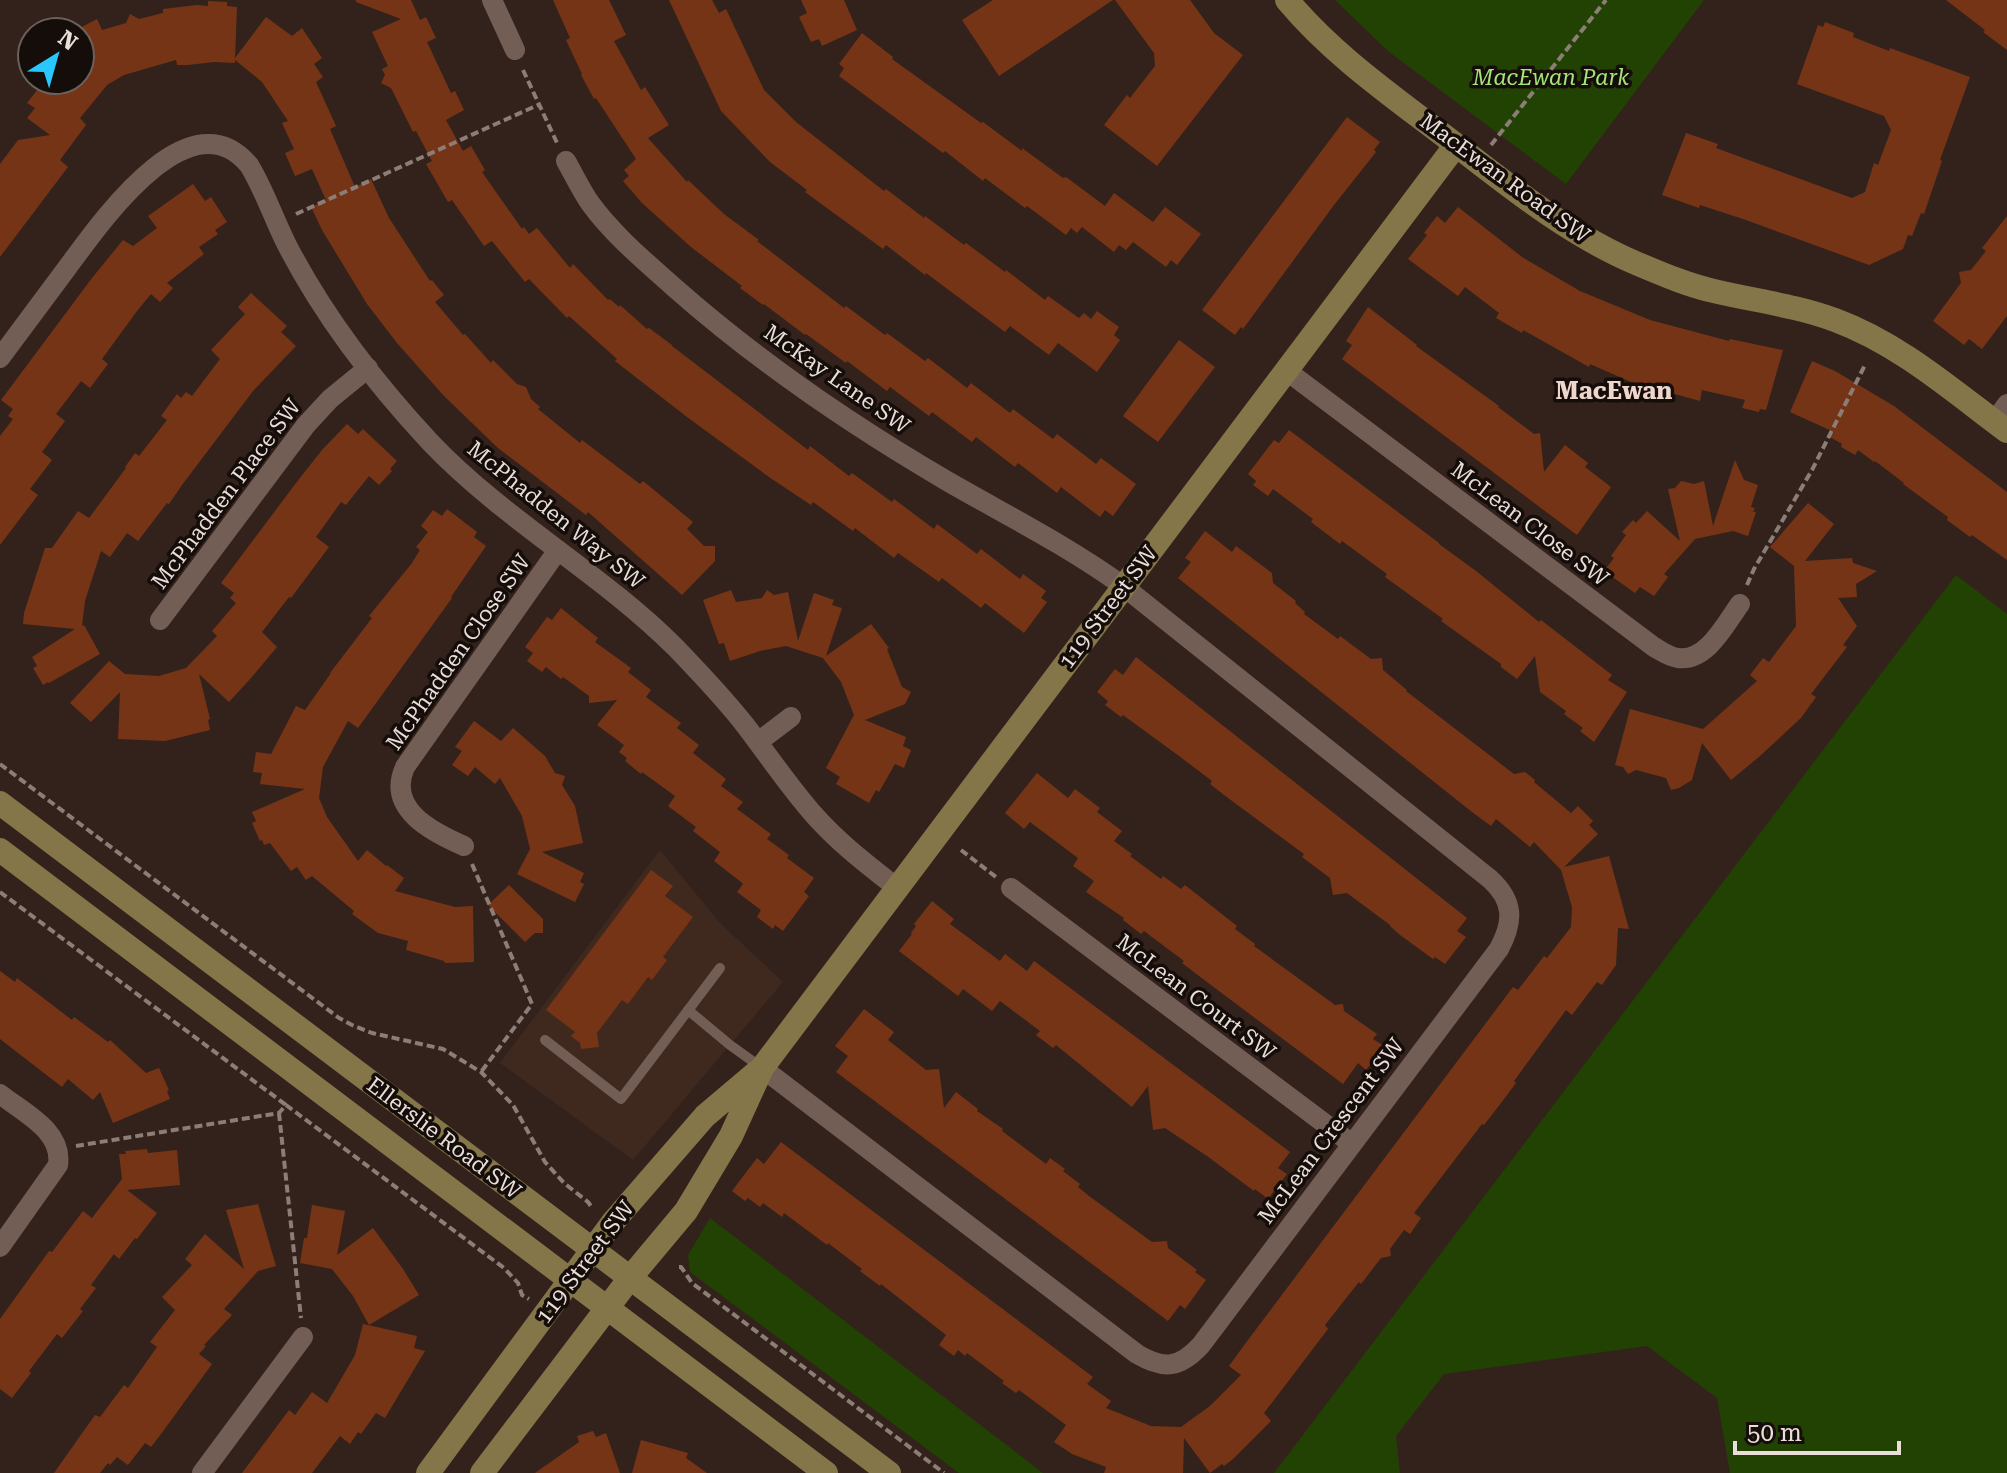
<svg xmlns="http://www.w3.org/2000/svg" width="2007" height="1473" font-family="'Roboto Serif',serif">
<style>
.built{fill:#3f281e}
.green{fill:#224203}
.building{fill:#763416}
.lines{fill:none;stroke-linecap:round;stroke-linejoin:round}
.path{stroke:#8c7d77;stroke-width:4;stroke-dasharray:8 4;stroke-linecap:butt}
.lane{stroke:#735e56;stroke-width:10}
.street{stroke:#735e56;stroke-width:20}
.secondary{stroke:#85764a;stroke-width:24}
.labels{text-anchor:middle;dominant-baseline:central;stroke-width:7;stroke-linejoin:round;paint-order:stroke}
.park-label{font-size:22px;font-style:italic;fill:#a4e677;stroke:#150d0a}
.street-label{font-size:22px;fill:#eaded9;stroke:#150d0a}
.neighbourhood-label{font-size:24px;font-weight:bold;fill:#eed6cd;stroke:#150d0a}
</style>
<rect width="100%" height="100%" fill="#33221b"/>
<path class="built" d="M660,850L720,923L783,982L633,1160L500,1063Z"/>
<path class="green" d="M1335,0H1704L1566,184L1389,52Z
M1956,575L2007,614V1473H1730L1717,1398L1647,1346L1444,1374L1396,1436L1400,1473H1274Z
M710,1218L1043,1473H959L690,1272L688,1255Z"/>
<path class="building" d="M356,0H411L420,20L426,17L436,38L427,42L451,93L455,91L464,110L446,120L463,151L471,146L485,170L482,172L522,229L524,227L529,234L537,228L570,268L573,264L608,300L610,299L619,307L620,305L647,329L649,328L672,345V346L808,450L810,446L849,476L852,473L892,502L894,499L934,529L937,524L977,554L981,549L1020,579L1023,574L1046,591L1041,598L1047,602L1024,633L985,603L981,608L942,578L939,582L898,553L894,558L855,528L853,531L813,502L811,505L769,477L687,417L615,361L617,359L569,316L567,318L529,279L525,282L492,241L484,246L452,200L448,202L426,164L432,161L416,131L413,132L391,88L381,83L385,75L382,69L388,66L372,32L401,19L356,2Z
M553,0H609L626,35L614,41L641,90L645,87L669,125L648,138L687,182L688,180L724,214L759,240L757,241L844,308L846,306L885,335L887,333L925,361L928,358L967,388L971,383L1010,413L1013,409L1053,439L1057,434L1096,464L1101,458L1136,484L1113,516L1105,510L1100,517L1061,487L1057,493L1018,463L1015,467L976,437L972,442L932,412L929,416L890,387L887,391L847,361L846,363L806,334L805,335L764,304L763,305L740,288L742,286L691,247L642,203L623,181L629,176L624,170L636,159L596,98L594,99L581,75L582,74L566,40L570,38Z
M669,0H712L719,13L726,9L764,90L796,122L884,191L886,189L924,218L925,216L964,245L966,243L1005,272L1006,270L1045,300L1048,296L1079,318L1084,313L1091,319L1097,311L1119,327L1114,335L1120,340L1097,372L1058,343L1049,355L1010,326L1005,332L926,273L925,275L886,245L883,249L805,192L807,190L770,162L721,111Z
M801,0H844L857,30L822,46L819,39L811,42L799,17L807,13Z
M993,0H1113L999,76L962,20Z
M1115,0H1190L1214,33L1243,55L1157,166L1104,125L1127,95L1130,98L1155,66L1154,53Z
M1946,0H2007V50L1983,32L1985,30Z
M208,1L227,2V6L237,7L235,58L266,17L292,36L302,28L322,58L314,64L323,77L316,82L336,126L330,129L355,187L371,179L389,218L430,281L432,280L444,295L435,302L463,335L465,334L491,363L493,360L517,384L526,387L531,399L540,407L538,409L580,443L582,440L640,484L643,481L693,522L687,529L704,546H715V561L682,595L588,512L586,515L498,448L444,396L397,343L367,304L322,230L311,207L326,200L312,169L295,176L285,153L294,149L282,123L288,121L262,82L235,60V63L214,62L188,65H177L176,60L124,75L107,85L80,118L86,125L60,160L68,167L0,257V164L18,140L50,135L27,118L35,108L27,103L45,80H80V28L97,19L102,30L126,23L130,14L139,19L163,13V9L197,5L208,6Z
M1825,22L1854,33L1853,37L1889,51L1890,48L1970,77L1940,160L1942,161L1924,214L1921,213L1912,236L1908,235L1903,249L1869,265L1746,220L1700,205L1699,208L1662,195L1686,133L1718,144L1716,148L1852,198L1865,192L1874,163L1878,165L1891,130L1884,116L1797,84L1818,25L1823,27Z
M862,33L893,57L892,59L981,123L983,122L1022,151V148L1063,178L1066,177L1105,206L1114,193L1153,222L1165,207L1201,234L1177,265L1171,260L1166,267L1133,242L1126,250L1119,245L1114,252L1082,227L1077,233L1071,228L1066,235L1027,206L1025,208L985,178L983,181L945,151L943,153L839,76L844,68L839,64Z
M1347,117L1380,142L1374,150L1376,152L1334,205L1243,329L1241,327L1235,335L1202,310Z
M193,184L205,201L211,197L227,222L215,230L218,234L199,247L204,254L167,283L173,288L160,302L151,294L137,311L102,359L108,364L90,388L81,381L56,414L65,421L42,452L52,460L30,489L38,495L0,545V436L13,419L8,416L13,409L1,400L92,278L123,240L133,246L157,228L148,216Z
M1458,207L1522,257L1580,291L1650,320L1729,341L1730,339L1783,350L1766,410L1760,409L1759,412L1742,408L1745,400L1702,390L1700,401L1631,382L1590,364L1589,367L1523,330L1522,333L1496,318L1499,313L1465,287L1458,296L1408,259L1427,235L1424,233L1437,216L1445,223Z
M2007,216V316L1982,349L1969,339L1964,345L1933,321L1961,283L1959,272L1971,270L1986,251L1982,248Z
M251,293L287,326L281,332L296,346L253,391L182,485L169,504L167,503L138,541L127,533L110,557L101,551L85,601L82,626L84,625L100,654L49,683L48,682L43,685L33,668L37,666L32,657L75,629L23,624L24,613L45,548H52L78,511L89,518L126,468L125,467L135,453L139,456L167,420L161,416L177,394L181,398L186,392L192,396L220,359L211,350L245,314L238,307Z
M1368,307L1417,345L1416,346L1499,406L1498,407L1534,434L1540,433L1544,472L1565,445L1588,463L1585,467L1611,487L1577,535L1342,359L1352,345L1346,341Z
M1179,340L1215,367L1158,442L1123,416Z
M1812,361L1835,371L1894,406L2007,492V560L1972,535L1970,537L1947,520L1948,517L1903,484L1904,483L1875,461L1874,462L1858,450L1855,455L1841,447L1842,444L1830,437L1834,432L1790,412Z
M347,424L358,434L363,429L397,461L390,469L392,471L379,485L369,476L346,505L341,502L316,537L329,547L291,598L289,597L262,632L277,647L251,678L229,702L199,674L210,719L208,720L210,730L165,741L118,739L120,692L91,722L70,703L109,661L125,674L159,676L186,668L217,636L212,631L236,603L230,598L234,593L221,583L296,483L322,450Z
M1289,430L1439,543V544L1476,571L1539,622L1541,620L1612,675L1608,680L1627,692L1594,742L1580,731L1583,728L1564,714L1566,711L1540,692L1535,656L1517,679L1501,667V664L1441,621L1443,619L1385,577L1387,574L1342,541L1340,544L1311,522L1313,519L1273,489L1268,496L1253,485L1256,481L1248,474L1274,440L1279,443Z
M1735,460L1744,480L1758,485L1751,507L1755,508L1753,512H1756L1748,536L1733,531L1695,539L1664,574L1668,577L1654,596L1640,587L1635,593L1604,571L1614,558L1611,556L1626,535L1622,532L1633,520L1636,523L1647,511L1680,541L1668,489L1675,488L1681,481L1694,484L1704,481L1713,526Z
M1808,503L1834,524L1805,561L1852,558L1853,563L1877,571L1856,584L1857,597L1838,598L1857,626L1843,645L1847,647L1811,694L1816,697L1801,718L1760,756L1731,780L1702,743L1692,780L1679,788L1671,790L1666,778L1636,770L1628,774L1623,767L1615,765L1630,709L1703,729L1757,681L1750,675L1763,658L1769,662L1796,626L1794,566L1770,547Z
M447,509L477,532L474,537L486,546L451,597L452,598L358,728L348,721L323,767L319,798L327,817L358,861L367,850L386,866L387,865L404,878L395,891L455,907L473,906L474,962L445,963L444,961L406,950L408,941L378,933L352,914L354,911L312,876L306,880L297,867L291,871L270,843L264,845L262,840L260,841L252,823L256,821L252,812L305,789L260,784L262,773L253,772L256,752L271,754L296,706L305,710L331,673H330L372,618L369,616L412,563L420,550L416,547L428,532L421,526L433,510L442,516Z
M1205,531L1232,552L1236,546L1272,573L1273,583L1296,601L1295,603L1305,612L1304,614L1338,639L1340,636L1371,659L1382,658L1383,670L1407,690L1406,691L1514,774L1525,772L1535,780L1534,782L1571,813L1578,806L1593,821L1589,825L1598,834L1564,867L1609,856L1629,929L1618,928L1616,965L1602,985L1597,982L1572,1015L1566,1010L1514,1081L1516,1083L1501,1103L1484,1125L1482,1124L1414,1213L1421,1218L1410,1234L1404,1230L1390,1249L1391,1256L1381,1258L1361,1284L1359,1282L1351,1292L1325,1325L1328,1329L1264,1413L1271,1421L1233,1459L1224,1466L1222,1464L1210,1473L1184,1438L1183,1473H1104L1106,1467L1072,1454L1054,1442L1066,1425L1019,1390L1016,1393L1002,1383L1004,1381L967,1353L965,1356L958,1350L954,1356L939,1345L946,1335L881,1284L880,1286L860,1271L862,1269L828,1243L827,1245L784,1213L782,1217L763,1203L760,1207L748,1198L745,1201L732,1191L757,1158L764,1164L781,1142L1093,1377L1087,1384L1111,1401L1106,1408L1151,1426L1181,1427L1210,1406L1241,1375L1229,1366L1245,1344L1513,987L1518,990L1544,956L1547,958L1571,927L1572,907L1561,870L1534,842L1530,847L1496,819L1491,826L1472,812L1178,578L1191,562L1185,558Z
M731,590L736,602L762,598L767,590L774,595L788,592L798,641L814,593L834,600L832,605L842,608L826,656L871,624L889,648L887,649L902,687L911,692L905,704L865,720L906,737L903,746L911,750L904,768L895,764L879,792L876,790L869,803L836,784L840,777L826,768L854,715L841,682L823,658L786,646L760,651L730,661L724,643L719,644L703,600Z
M561,608L598,638L595,642L631,668L628,672L651,690L646,697L681,723L677,728L699,745L693,753L726,779L721,786L743,802L737,809L771,834L767,839L789,855L787,858L814,878L804,892L809,896L783,931L775,925L773,929L757,917L761,910L737,892L743,884L741,882L714,861L720,852L693,831L696,827L668,806L675,796L642,772L641,774L625,761L627,758L619,752L624,745L597,725L617,700L589,703V696L563,677L561,679L546,667L542,672L527,661L533,653L525,647L547,617L552,620Z
M1136,657L1467,918L1457,931L1466,937L1445,964L1435,957L1433,959L1400,935L1390,926V925L1347,893L1333,895L1330,878L1302,857L1304,854L1224,795L1210,784L1212,781L1179,756L1123,715L1121,717L1105,705L1108,701L1097,692L1115,669L1123,675Z
M474,721L501,741L513,728L545,756L555,773L565,776L562,785L575,806L583,843L542,852L584,873L580,882L584,884L575,902L517,874L530,849L522,816L500,778L495,784L475,767L468,776L452,765L462,751L455,747Z
M1037,773L1068,798L1075,789L1100,808L1097,812L1122,831L1114,841L1132,854L1130,856L1161,879L1163,876L1181,889L1185,885L1237,926L1235,929L1255,944L1254,946L1335,1005L1343,1004L1344,1011L1377,1034L1373,1039L1384,1046L1366,1070L1358,1063L1343,1084L1203,979L1182,963L1184,961L1144,931L1141,934L1123,920L1124,918L1086,892L1094,881L1073,866L1078,858L1030,822L1024,829L1005,813Z
M651,870L673,886L665,896L693,917L663,957L667,960L652,980L648,977L628,1004L622,1000L597,1033L599,1047L581,1049L580,1043L571,1036L575,1032L546,1010Z
M509,885L543,919V933H535L525,942L488,905Z
M932,901L954,919L950,924L1000,961L1005,954L1027,971L1034,961L1290,1152L1278,1168L1287,1174L1268,1199L1255,1189L1254,1191L1207,1156L1165,1128L1153,1130L1148,1086L1132,1107L1056,1045L1053,1048L1036,1035L1040,1031L1000,1001L992,1011L963,989L958,996L899,951L912,934L911,933L916,926L914,924Z
M0,971L15,982L17,978L72,1020L74,1017L108,1042L110,1040L146,1073L159,1068L169,1090L167,1091L170,1099L113,1123L100,1092L93,1100L68,1079L62,1087L0,1039Z
M864,1009L894,1032L888,1040L926,1070L939,1069L944,1108L956,1092L978,1109L977,1111L1003,1129L1002,1131L1046,1164L1050,1158L1065,1169L1063,1171L1080,1184L1078,1187L1089,1196L1152,1242L1167,1241L1168,1248L1197,1270L1195,1272L1206,1280L1185,1309L1180,1305L1168,1321L836,1072L848,1056L835,1046Z
M147,1149L148,1153L177,1150L180,1185L127,1190L157,1213L137,1239L135,1238L119,1259L114,1254L91,1285L96,1288L80,1309L83,1311L62,1338L57,1334L29,1371L31,1373L12,1398L0,1389V1319L49,1251L52,1252L83,1211L92,1218L122,1179L119,1154H126L125,1151Z
M258,1204L276,1266L258,1271L224,1309L232,1315L204,1345L206,1346L199,1354L212,1364L164,1430L151,1447L145,1443L128,1465L117,1457L110,1465L108,1463L100,1473H54L95,1415L100,1417L124,1385L128,1388L157,1347L150,1342L175,1310L162,1297L192,1265L185,1259L205,1234L244,1269L226,1210Z
M312,1205L345,1211L337,1255L373,1228L403,1269L419,1295L369,1325L353,1296L332,1269L300,1263L304,1238H307Z
M363,1324L417,1336L414,1348L425,1351L385,1418L376,1413L361,1434L358,1432L350,1444L340,1436L312,1473H242L289,1410L295,1415L312,1392L327,1403L355,1355Z
M593,1431L596,1437L606,1433L620,1473H535L579,1442L577,1436Z
M641,1440L688,1453L686,1458L707,1473H632Z"/>
<g class="lines">
<path class="path" d="M523,70L558,145
M1491,145L1606,0
M296,214L538,105
M1747,585L1754,569L1812,470L1865,365
M0,764L339,1018L352,1025L372,1033L443,1049L481,1072L513,1105L545,1162L564,1183L588,1202L593,1209
M961,850L996,877
M472,864L532,1004L481,1072
M0,892L286,1105
M279,1113L301,1318
M76,1146L279,1113L286,1105L504,1268L518,1283L522,1295L529,1299
M679,1267H681L692,1283L944,1473"/>
<path class="lane" d="M688,1010L730,1045L762,1068
M545,1040L621,1099L720,968"/>
<path class="street" d="M492,0L515,50
M566,161C574,175 581,190 590,203C614,236 646,262 676,289C759,362 851,425 947,481C1006,515 1068,546 1123,586L1490,879C1514,901 1514,921 1499,949L1201,1345C1180,1368 1164,1370 1137,1354L762,1068
M0,358C22,328 45,298 67,268C99,225 189,93 249,165C265,191 274,220 288,247C325,318 376,384 430,442C504,520 600,572 676,648C700,673 724,698 745,725C768,755 790,788 815,816C840,844 868,865 897,888
M1287,371L1654,647C1661,651 1669,657 1678,658C1707,662 1726,623 1740,604
M1994,422L2007,404
M160,620L306,425L330,399L368,368
M758,742L791,717
M464,846C432,832 386,809 405,767L558,550
M1011,888L1352,1144
M0,1094C24,1113 63,1131 58,1165L0,1247
M202,1473L303,1337"/>
<path class="secondary" d="M1287,0C1333,55 1391,95 1447,138C1508,185 1567,234 1638,264C1664,275 1690,286 1718,292C1757,301 1797,306 1835,320C1900,344 1953,391 2007,431
M0,803L889,1473
M0,850L826,1473
M428,1473L613,1222L705,1116L757,1072
M482,1473L630,1278L686,1211L731,1136L762,1068L1456,145"/>
</g>
<g class="labels">
<g class="park-label">
<text x="1551" y="77">MacEwan Park</text>
</g>
<g class="street-label">
<text transform="translate(1505 178) rotate(36)">MacEwan Road SW</text>
<text transform="translate(837 379) rotate(35)">McKay Lane SW</text>
<text transform="translate(226 494) rotate(-53)">McPhadden Place SW</text>
<text transform="translate(556 515) rotate(39)">McPhadden Way SW</text>
<text transform="translate(1530 524) rotate(37)">McLean Close SW</text>
<text transform="translate(1108 607) rotate(-53)">119 Street SW</text>
<text transform="translate(458 652) rotate(-55)">McPhadden Close SW</text>
<text transform="translate(1196 997) rotate(37)">McLean Court SW</text>
<text transform="translate(1331 1131) rotate(-53)">McLean Crescent SW</text>
<text transform="translate(444 1138) rotate(37)">Ellerslie Road SW</text>
<text transform="translate(585 1262) rotate(-53)">119 Street SW</text>
</g>
<g class="neighbourhood-label">
<text x="1614" y="391">MacEwan</text>
</g>
</g>
<g transform="translate(56 56) rotate(37)"><circle r="38" fill="#150d0a" stroke="#6a615d" stroke-width="2"/>
<path d="M0-6L14 30L0 20L-14 30Z" fill="#28c8ff"/>
<text y="-12" font-size="22" font-weight="bold" text-anchor="middle" fill="#eaded9">N</text>
</g>
<path d="M1735 1441v12h164v-12" fill="none" stroke="#eaded9" stroke-width="4"/>
<text x="1747" y="1441" font-size="24" fill="#eaded9" stroke="#150d0a" stroke-width="6" paint-order="stroke">50 m</text>
</svg>
